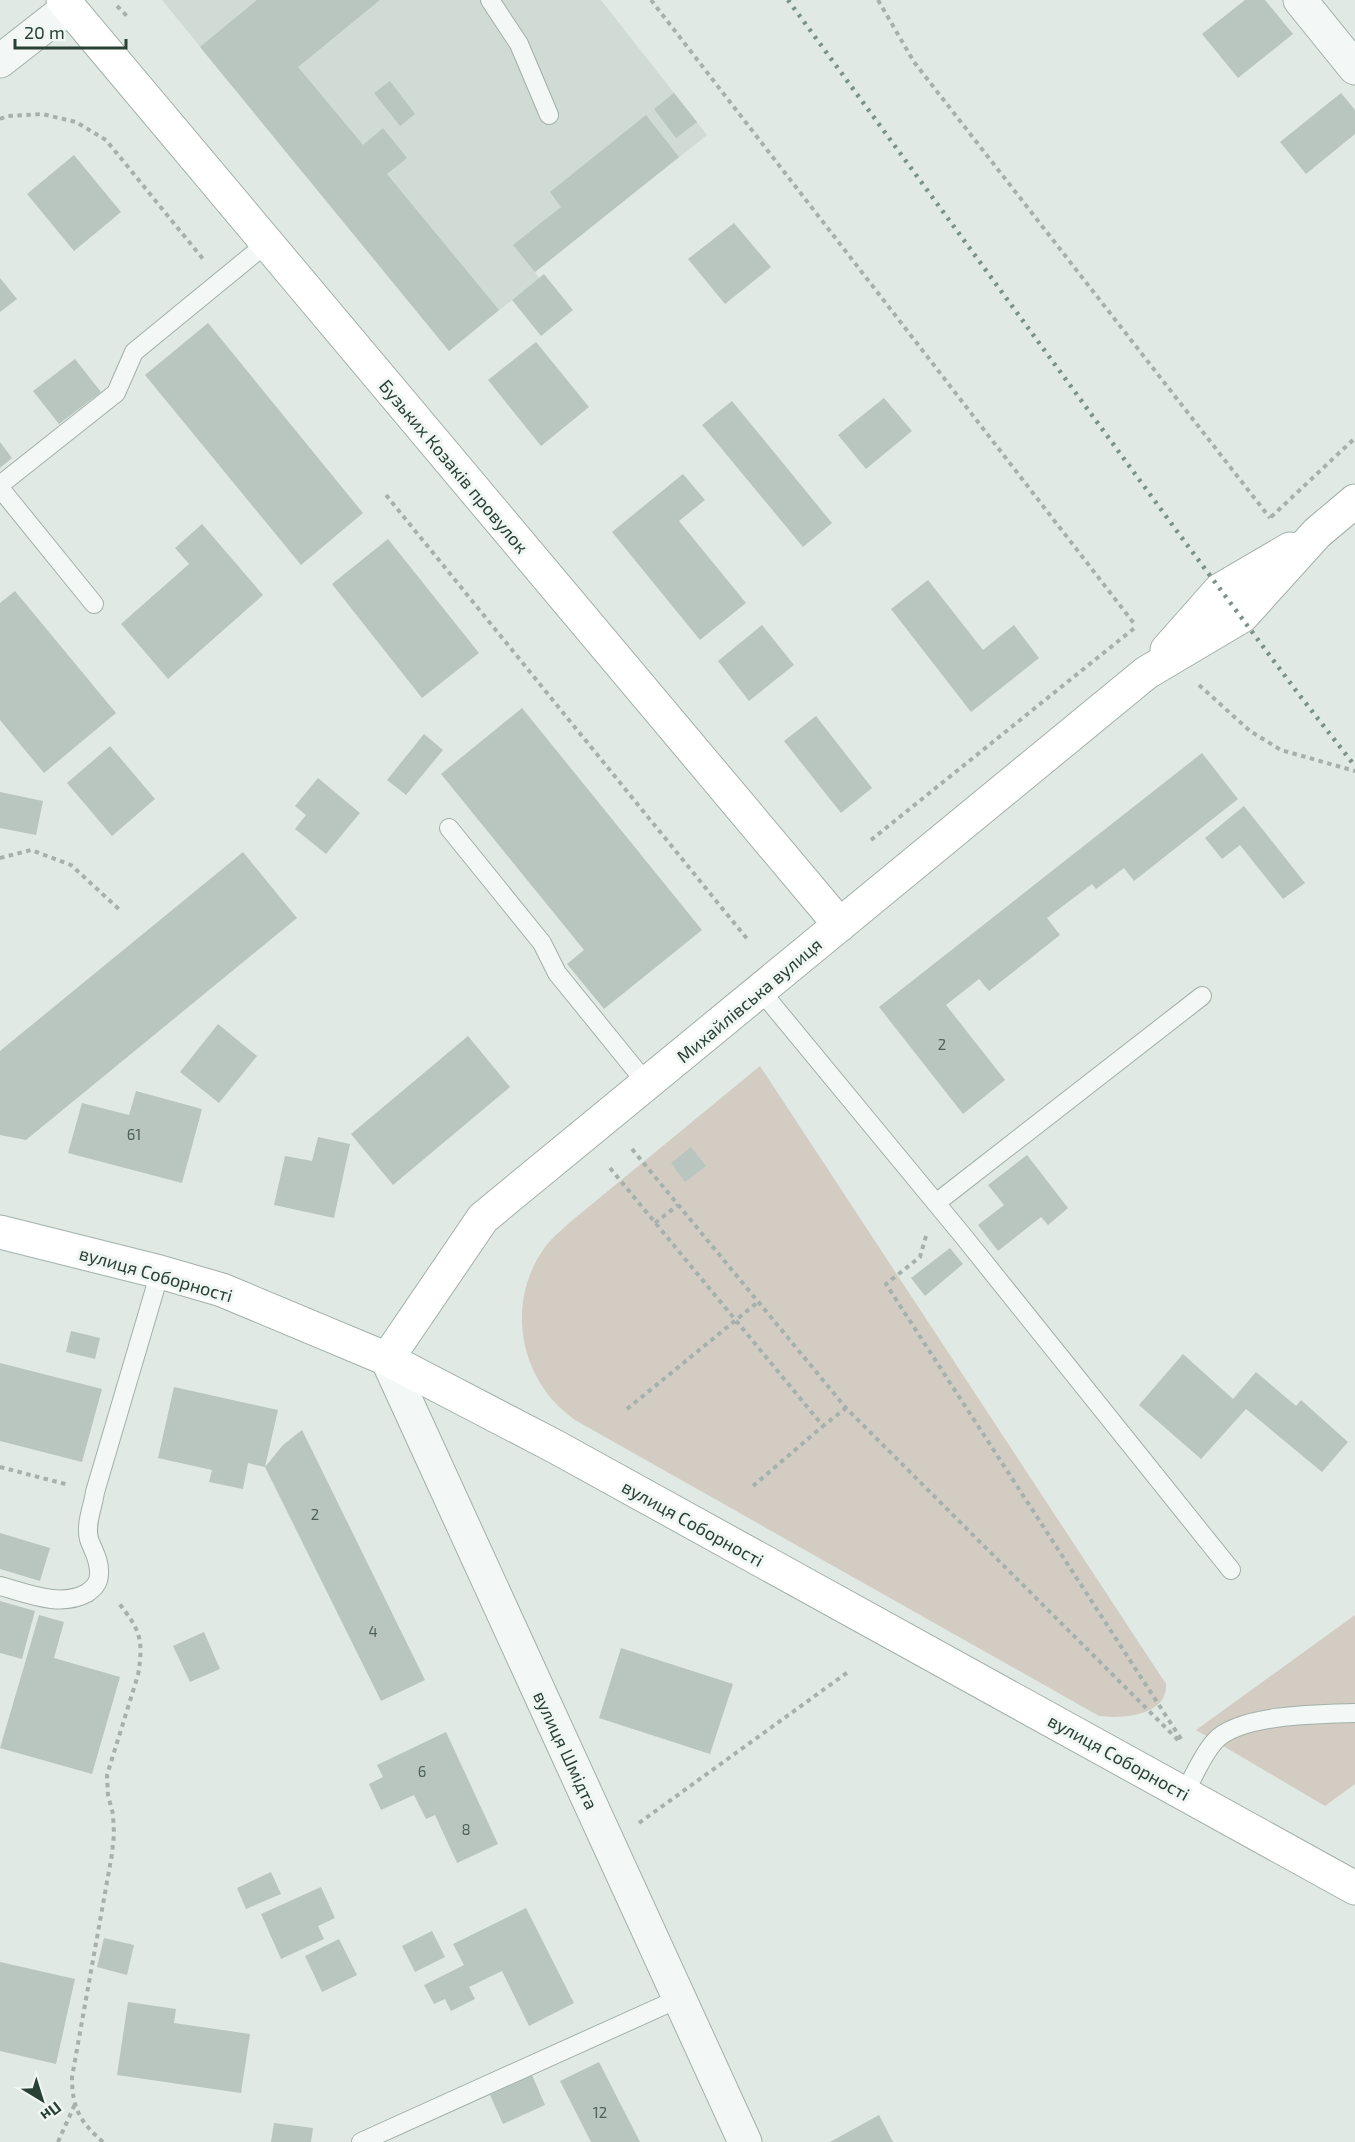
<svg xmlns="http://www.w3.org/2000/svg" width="1355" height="2142" font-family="'Exo 2',sans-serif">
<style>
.built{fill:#cfdbd4}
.green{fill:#d3ccc2}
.building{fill:#b8c6bf}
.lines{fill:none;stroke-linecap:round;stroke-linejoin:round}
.lane-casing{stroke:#a2b0a9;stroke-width:20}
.street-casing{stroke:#a2b0a9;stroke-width:35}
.secondary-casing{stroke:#a2b0a9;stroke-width:35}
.path{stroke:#a6b1ac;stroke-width:4;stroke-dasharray:4.5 4.5;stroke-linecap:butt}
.lane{stroke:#f3f7f5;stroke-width:18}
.street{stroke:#f3f7f5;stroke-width:33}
.secondary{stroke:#fff;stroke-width:33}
.rail{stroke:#7a9286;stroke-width:4.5;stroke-dasharray:3 6;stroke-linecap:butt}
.labels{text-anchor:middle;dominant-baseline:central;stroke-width:6;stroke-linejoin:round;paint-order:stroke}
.number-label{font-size:15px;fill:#4d6258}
.street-label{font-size:18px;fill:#294035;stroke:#f0f6f3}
</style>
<rect width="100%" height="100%" fill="#e1e9e5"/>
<path class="built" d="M162,0H601L707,135L535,272L539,278L449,351Z"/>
<path class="green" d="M760,1066L1166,1684C1168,1716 1121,1719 1099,1716L575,1420C520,1382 505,1305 543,1250C550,1239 560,1232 569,1223Z
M1355,1615V1784L1325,1806L1196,1730Z"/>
<path class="building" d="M257,0H380L298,67L363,145L383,128L407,158L387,174L499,310L449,351L200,47Z
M1245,0H1265L1293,34L1238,78L1202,34Z
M390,81L415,114L400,126L374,93Z
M674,93L697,122L676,138L654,109Z
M1341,93L1355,110V134L1306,174L1280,142Z
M646,115L679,157L535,272L513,245L561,207L550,192Z
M74,155L121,212L74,251L27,194Z
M734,223L771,267L725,304L688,259Z
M544,274L573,310L541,336L512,300Z
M0,278L17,299L0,312Z
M208,323L363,513L301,565L145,375Z
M536,342L589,407L541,446L488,380Z
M75,359L101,392L59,424L33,391Z
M884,398L912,431L866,469L838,435Z
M732,401L832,523L803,547L702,425Z
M0,442L12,458L0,468Z
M683,474L705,500L679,521L746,603L700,640L612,532Z
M202,524L263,595L168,679L121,624L189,564L175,548Z
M388,539L479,653L422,698L332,584Z
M928,580L983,650L1014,625L1039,658L971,712L891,609Z
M15,591L116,713L44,773L0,720V603Z
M762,625L794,665L749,701L718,661Z
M522,708L702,930L604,1009L567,964L584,950L441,774Z
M816,716L872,788L841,813L784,741Z
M424,734L443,750L406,795L387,780Z
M110,746L155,799L112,836L67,783Z
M1202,753L1238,799L1134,881L1124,868L1096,889L1092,884L1047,918L1060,935L989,991L979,979L946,1005L1005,1080L963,1114L879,1007Z
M318,778L360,813L326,854L295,829L306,815L295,806Z
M0,792L43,801L36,835L0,828Z
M1244,806L1305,883L1283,899L1240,845L1222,859L1205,838Z
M243,852L297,918L26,1140L0,1135V1051Z
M218,1024L257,1056L219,1103L180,1072Z
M468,1036L510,1087L393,1185L351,1134Z
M136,1091L202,1109L182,1183L68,1153L82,1103L129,1115Z
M318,1137L350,1144L334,1218L274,1205L285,1156L312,1161Z
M691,1147L706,1166L685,1182L671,1163Z
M1027,1155L1068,1208L1048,1225L1041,1217L998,1251L978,1225L1004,1205L988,1185Z
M950,1248L963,1264L925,1296L911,1278Z
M71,1331L100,1338L95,1359L66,1352Z
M1183,1354L1233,1399L1256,1372L1296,1406L1301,1400L1348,1442L1322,1472L1246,1409L1201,1459L1139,1405Z
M0,1363L102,1389L82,1462L0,1441Z
M174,1387L278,1410L265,1467L248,1463L243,1489L209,1482L212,1470L158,1458Z
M302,1430L425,1680L381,1701L265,1467L283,1445Z
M0,1533L50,1548L40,1581L0,1569Z
M0,1601L35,1611L22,1659L0,1653Z
M39,1615L64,1622L54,1658L120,1677L92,1774L0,1748Z
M204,1632L220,1669L190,1682L173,1646Z
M621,1648L733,1684L710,1754L599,1718Z
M446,1732L498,1844L457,1863L435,1815L426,1819L414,1795L381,1810L369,1784L383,1777L377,1765Z
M271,1872L281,1894L246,1909L237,1888Z
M321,1887L335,1918L318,1926L324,1939L281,1959L261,1914Z
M526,1908L574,2003L529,2026L502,1971L469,1987L475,1999L451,2011L445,1999L434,2004L424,1985L464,1965L453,1944Z
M432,1931L445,1957L415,1972L402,1946Z
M104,1938L134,1945L127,1975L97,1967Z
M339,1939L357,1975L322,1992L305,1956Z
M0,1962L75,1979L56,2064L0,2051Z
M128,2002L176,2009L174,2023L250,2034L241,2093L117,2075Z
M599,2062L640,2142H591L560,2081Z
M532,2075L545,2105L503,2124L490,2095Z
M879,2115L893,2142H830Z
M274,2123L313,2128L311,2142H271Z"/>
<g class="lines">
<defs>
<path id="lane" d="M490,0L519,44L549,115
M0,485L116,393L134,352L267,243
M0,488L94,604
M449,828L542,943L557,973L647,1084
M761,991L964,1237L1231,1570
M936,1203L1202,996
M0,1586C27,1593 60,1608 87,1593C94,1588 99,1583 99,1574C100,1560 93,1551 89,1539C85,1524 93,1507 95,1492L160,1272
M1184,1793C1194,1777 1202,1755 1215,1741C1239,1714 1320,1714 1355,1713
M361,2142L680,1998"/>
<path id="street" d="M1300,0L1355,68
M0,61L69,7
M387,1359L745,2142"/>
<path id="secondary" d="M63,0L840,925
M1167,650L1220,590L1290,549
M0,1232L160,1272L222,1290L387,1359L556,1447L1355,1888
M387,1359L483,1218L1146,673L1242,616L1317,533L1355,501"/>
</defs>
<use href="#lane" class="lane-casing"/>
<use href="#street" class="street-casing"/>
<use href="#secondary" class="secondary-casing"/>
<path class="path" d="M651,0L1136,626
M878,0L914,62L1270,518
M117,6L128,17
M0,119L7,116L42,114L76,122L106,140L203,259
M386,495L748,940
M1271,517L1355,438
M1199,685L1250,731L1281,750L1355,771
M871,840L1137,626
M0,858L31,850L71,865L122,912
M632,1149L846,1408L1180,1742
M610,1168L823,1426L846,1408
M655,1223L678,1205
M926,1236L920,1257L886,1284L1181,1739
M627,1409L758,1302
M0,1467L69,1485
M753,1486L823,1426
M639,1823L848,1672
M58,2142L75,2104
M103,2142C80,2122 72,2108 72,2077L112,1854L114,1834L113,1814L108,1795L107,1775L138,1675C144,1639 140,1630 118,1602"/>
<use href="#lane" class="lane"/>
<use href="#street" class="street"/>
<use href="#secondary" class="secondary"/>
<path class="rail" d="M788,0L1179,534L1297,692L1355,766"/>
</g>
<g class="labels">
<g class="number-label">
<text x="942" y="1044">2</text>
<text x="134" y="1134">61</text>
<text x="315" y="1514">2</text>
<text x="373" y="1631">4</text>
<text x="422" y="1771">6</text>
<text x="466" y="1829">8</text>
<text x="600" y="2112">12</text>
</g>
<g class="street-label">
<text transform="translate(454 466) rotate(50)">Бузьких Козаків провулок</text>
<text transform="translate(749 1000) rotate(-40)">Михайлівська вулиця</text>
<text transform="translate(156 1274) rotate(16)">вулиця Соборності</text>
<text transform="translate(693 1523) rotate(29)">вулиця Соборності</text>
<text transform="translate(566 1750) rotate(65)">вулиця Шмідта</text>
<text transform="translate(1119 1757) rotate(29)">вулиця Соборності</text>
</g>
</g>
<g transform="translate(42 2100) rotate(142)" stroke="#f0f6f3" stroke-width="4.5" paint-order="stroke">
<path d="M0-4.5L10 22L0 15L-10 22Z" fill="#294035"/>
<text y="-9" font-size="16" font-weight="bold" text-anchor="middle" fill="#294035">Пн</text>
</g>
<path d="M15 39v9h111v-9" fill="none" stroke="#294035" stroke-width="3"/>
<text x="24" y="39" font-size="18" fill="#294035" stroke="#f0f6f3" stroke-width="4.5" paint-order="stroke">20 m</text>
</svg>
